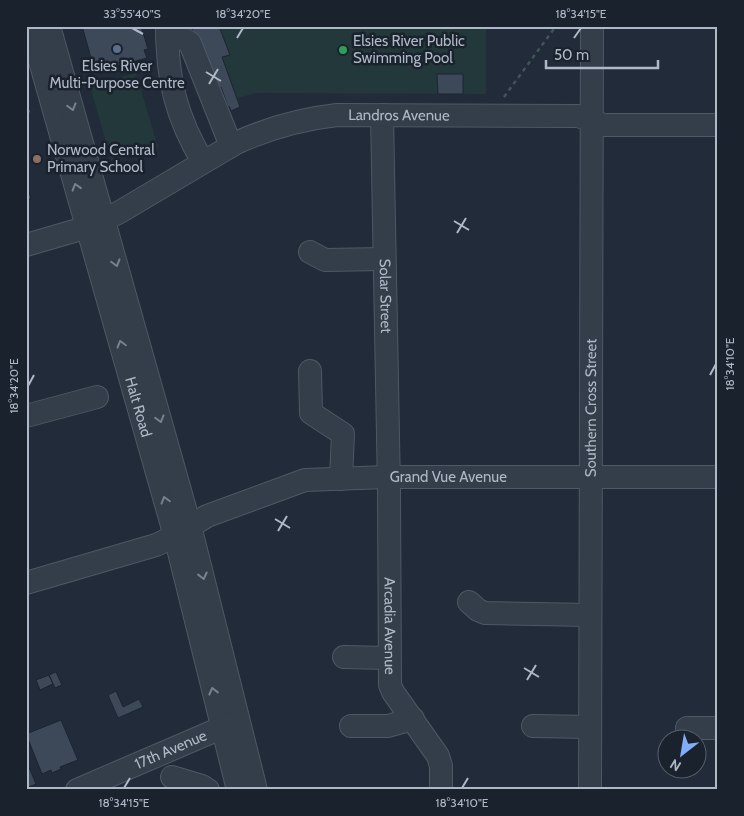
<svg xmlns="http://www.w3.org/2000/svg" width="744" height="816" font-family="Cabin,sans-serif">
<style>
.green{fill:#23383a}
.building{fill:#3d4959;stroke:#1c2430}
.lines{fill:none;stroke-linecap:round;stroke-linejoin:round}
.minor-casing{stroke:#4f5864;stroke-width:24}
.path{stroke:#405558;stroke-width:2.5;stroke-dasharray:4 4;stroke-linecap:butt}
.minor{stroke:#343d4a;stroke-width:22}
.oneway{stroke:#78818e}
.ticks{fill:none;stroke:#afb8c6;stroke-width:2}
.service-dot{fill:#5c6f8a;stroke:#1a222e;stroke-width:2}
.leisure-dot{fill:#2e9e5b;stroke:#1a222e;stroke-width:2}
.education-dot{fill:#8d6e63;stroke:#1a222e;stroke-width:2}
.labels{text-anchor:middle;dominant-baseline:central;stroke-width:5;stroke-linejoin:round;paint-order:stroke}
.poi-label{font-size:15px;fill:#afb8c6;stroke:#1a222e;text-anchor:start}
.street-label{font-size:15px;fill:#afb8c6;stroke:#1a222e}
.neatline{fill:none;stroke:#afb8c6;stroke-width:2}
.ticks-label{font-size:12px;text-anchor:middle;fill:#afb8c6}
</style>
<rect width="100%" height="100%" fill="#212b39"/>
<path class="green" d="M191,26H486V94L256,93L238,98L240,107L231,111L229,106L228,107L221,87L215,89Z
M136,73L158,147L111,160L90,86Z"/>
<path class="building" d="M82,26H141L148,49L144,50L147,58L95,72Z
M191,26H219L230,55L222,57L240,107L231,111L229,106L228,107L221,87L215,89Z
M437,74H463V94H438Z
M26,182L31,199L26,200Z
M56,672L62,685L55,688L49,675Z
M49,675L53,684L40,690L36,680Z
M116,691L123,707L139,699L143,707L118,718L108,695Z
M61,720L78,760L60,767L61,769L52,773L51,770L42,774L26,734Z
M26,760L36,784L26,788Z"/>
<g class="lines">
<defs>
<g id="minor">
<path id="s1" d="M30,26L175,536L238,790"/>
<path d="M49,26L190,526L256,790"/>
<path d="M167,26C167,79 176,117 203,162"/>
<path d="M167,37L184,39L190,43L231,146"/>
<path id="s2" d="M382,115L389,489L390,685L393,692L438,756L441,766V790"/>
<path id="s3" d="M26,245L88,227L118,213L236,143C269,128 301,119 337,115L578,116L604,125H718"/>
<path d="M310,252L325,260L383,259"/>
<path d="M310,371L311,413L343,434L341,479"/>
<path d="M26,416L97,397"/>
<path id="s4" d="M26,583L156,545L175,536L207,516L305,480L387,477H718"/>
<path d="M469,602L478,610L485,613L590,615"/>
<path d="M344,657L388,658"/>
<path d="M351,726H388L413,719"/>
<path d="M533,726L590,727"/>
<path d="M687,728H718"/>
<path d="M172,777L202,786L208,790"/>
<path id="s5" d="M77,790L235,722"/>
<path id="s6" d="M590,790L592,26"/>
</g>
</defs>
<use href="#minor" class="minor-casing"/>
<path class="path" d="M504,97L556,26
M26,112L34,110"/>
<use href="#minor" class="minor"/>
</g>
<defs><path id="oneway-chevron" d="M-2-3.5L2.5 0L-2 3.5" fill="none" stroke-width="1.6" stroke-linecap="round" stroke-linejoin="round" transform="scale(1.25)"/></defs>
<g class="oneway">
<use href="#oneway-chevron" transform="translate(72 107) rotate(74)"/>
<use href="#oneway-chevron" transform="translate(76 187) rotate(-107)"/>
<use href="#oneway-chevron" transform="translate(116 263) rotate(74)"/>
<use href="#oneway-chevron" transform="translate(121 344) rotate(-106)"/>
<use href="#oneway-chevron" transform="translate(160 419) rotate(74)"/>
<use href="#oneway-chevron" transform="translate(165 500) rotate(-106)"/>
<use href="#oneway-chevron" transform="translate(203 576) rotate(76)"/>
<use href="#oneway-chevron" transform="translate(213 691) rotate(-104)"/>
</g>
<path class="ticks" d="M132,28L143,34M237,38L243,28M574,38L581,28M206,72L221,81M209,84L218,69M454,221L469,230M457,233L466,218M710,375L716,364M28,386L34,375M275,519L290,528M278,531L287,516M524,668L539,677M527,680L536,665M124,788L130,778M462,788L468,778"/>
<circle class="service-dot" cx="117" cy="49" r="5"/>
<circle class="leisure-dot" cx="343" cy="50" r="5"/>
<circle class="education-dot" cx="37" cy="159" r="5"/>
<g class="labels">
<g class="poi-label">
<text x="353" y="41">Elsies River Public<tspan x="353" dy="17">Swimming Pool</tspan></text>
<text x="117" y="66" text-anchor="middle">Elsies River<tspan x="117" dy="17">Multi-Purpose Centre</tspan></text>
<text x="47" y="150">Norwood Central<tspan x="47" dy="17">Primary School</tspan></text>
</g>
<g class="street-label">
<text stroke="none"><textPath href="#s3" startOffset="402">Landros Avenue</textPath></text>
<text stroke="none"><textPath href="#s2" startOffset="181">Solar Street</textPath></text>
<text stroke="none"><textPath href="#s1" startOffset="396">Halt Road</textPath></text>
<text stroke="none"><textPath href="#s6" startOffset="382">Southern Cross Street</textPath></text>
<text stroke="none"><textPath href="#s4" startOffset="442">Grand Vue Avenue</textPath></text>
<text stroke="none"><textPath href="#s2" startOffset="511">Arcadia Avenue</textPath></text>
<text stroke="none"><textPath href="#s5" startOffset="102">17th Avenue</textPath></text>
</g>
</g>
<rect width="744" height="816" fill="none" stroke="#1a222e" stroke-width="55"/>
<g transform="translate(682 754) rotate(211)"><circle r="24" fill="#1a222e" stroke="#565e6b"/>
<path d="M0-4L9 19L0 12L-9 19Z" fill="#80aefa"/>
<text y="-8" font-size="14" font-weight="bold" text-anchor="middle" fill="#afb8c6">N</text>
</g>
<path d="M546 60v8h112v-8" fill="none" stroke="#afb8c6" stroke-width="2.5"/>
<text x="554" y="60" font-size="15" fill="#afb8c6" stroke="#1a222e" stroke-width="4" paint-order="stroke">50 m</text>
<rect x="28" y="28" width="688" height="760" class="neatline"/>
<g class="ticks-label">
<text x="132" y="18">33°55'40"S</text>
<text x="243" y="18">18°34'20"E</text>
<text x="581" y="18">18°34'15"E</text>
<text transform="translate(730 364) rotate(-90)" y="4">18°34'10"E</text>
<text transform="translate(14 386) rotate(-90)" y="4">18°34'20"E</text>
<text x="124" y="807">18°34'15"E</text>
<text x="462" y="807">18°34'10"E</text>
</g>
</svg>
